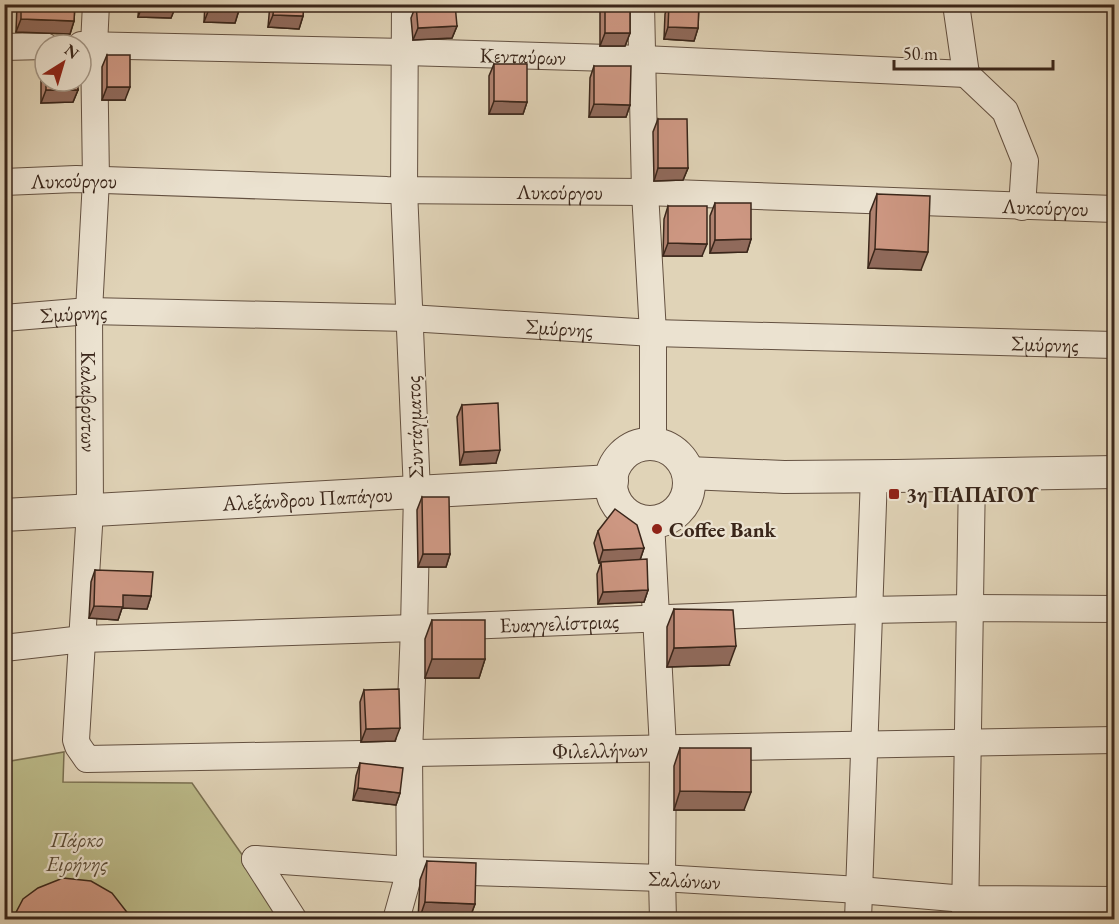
<svg xmlns="http://www.w3.org/2000/svg" width="1119" height="924" font-family="'EB Garamond',serif">
<style>
.green{fill:#bbba89;stroke:#7a7052;stroke-width:1.5}
.lines{fill:none;stroke-linecap:round;stroke-linejoin:round}
.minor-casing{stroke:#645141;stroke-width:28}
.tertiary-casing{stroke:#645141;stroke-width:34}
.minor{stroke:#ebe2d0;stroke-width:26}
.tertiary{stroke:#ebe2d0;stroke-width:32}
.wall{fill:#b08270;stroke:#3a261a;stroke-width:1.5}
.shaded-wall{fill:#906a5b;stroke:#3a261a;stroke-width:1.5}
.building{fill:#cd9782;stroke:#3a261a;stroke-width:1.5}
.poi-dot{fill:#8f2418;stroke:#ebe2d0;stroke-width:2}
.labels{text-anchor:middle;dominant-baseline:central;stroke-width:4.5;stroke-linejoin:round;paint-order:stroke}
.street-label{font-size:21px;fill:#3a261a;stroke:#ebe2d0}
.poi-label{font-size:21px;font-weight:bold;fill:#3a261a;stroke:#ebe2d0;text-anchor:start}
.park-label{font-size:21px;font-style:italic;fill:#5a4b36;stroke:#ebe2d0}
</style>
<rect width="100%" height="100%" fill="#e0d3b7"/>
<filter id="stains"><feTurbulence type="fractalNoise" baseFrequency=".00333" numOctaves="4"/><feColorMatrix values="0 0 0 0 .2 0 0 0 0 .09 0 0 0 0 .02 0 0 0 .5 -.17"/></filter>
<radialGradient id="worn" r=".72"><stop offset=".6" stop-color="#630" stop-opacity="0"/><stop offset="1" stop-color="#630" stop-opacity=".3"/></radialGradient>
<path class="green" d="M64,752L63,782L192,783L287,919L5,920V762Z"/>
<g class="lines">
<defs>
<g id="minor">
<path id="s1" d="M96,4L94,45L96,180L89,311L90,510L76,740L78,746L87,759L1114,740"/>
<path d="M641,4L645,192L653,333V443"/>
<path d="M956,4L966,74L1005,111L1025,161L1022,207"/>
<path id="s2" d="M81,45L405,52L643,59L966,74"/>
<path d="M4,47L45,46"/>
<path id="s3" d="M4,182L76,179L387,190L645,192L1114,209"/>
<path id="s4" d="M4,318L89,311L409,318L653,333L1114,345"/>
<path d="M651,522L663,748L662,878L663,920"/>
<path id="s5" d="M4,648L83,639L414,628L869,610L970,608L1114,609"/>
<path id="s6" d="M255,859L410,870L662,878L859,890L965,899L1114,900"/>
<path d="M255,859L294,920"/>
<path d="M396,920L410,870L409,753L414,628L417,492L404,190L405,4"/>
<path d="M858,920L874,476"/>
<path d="M965,920L972,474"/>
</g>
<g id="tertiary">
<circle cx="650" cy="483" r="39"/>
<path d="M688,473L784,477L896,476L1114,472"/>
<path id="s7" d="M4,515L612,481"/>
</g>
</defs>
<use href="#minor" class="minor-casing"/>
<use href="#tertiary" class="tertiary-casing"/>
<use href="#minor" class="minor"/>
<use href="#tertiary" class="tertiary"/>
</g>
<path class="wall" d="M17,4H75L74,21L70,34L16,32Z
M139,4H176L171,18L138,17Z
M205,4H239V10L235,23L204,22Z
M270,4H304L303,16L299,29L268,27Z
M603,4H630V33L625,46H600V12Z
M668,4H699L698,28L694,41L664,39L665,14Z
M416,5L457,26L452,38L413,40L411,18Z
M107,55L125,100H102V67Z
M45,60V81H77L78,90L73,102L41,103V73Z
M494,64L527,102L523,114H489V76Z
M594,66L630,105L626,117H589L590,78Z
M658,119L688,168L683,180L654,181L653,132Z
M877,194L921,270L868,268L870,212Z
M715,203L751,239L747,252L710,253V216Z
M668,206L702,256H663L664,219Z
M462,405L496,463L460,465L457,417Z
M422,497L450,554L446,567H418L417,510Z
M598,531L644,548L640,560L648,590L644,602L598,604L597,574L601,563H599L594,543Z
M95,570L151,596L147,609L122,608L118,620L89,618L91,582Z
M674,609L729,665L667,667V627Z
M432,620L485,659L479,678H425V639Z
M364,690L395,741L361,742L360,702Z
M680,748L744,810H674V766Z
M360,763L400,793L396,805L353,800L356,776Z
M427,861L475,904L469,920H418L420,880Z"/>
<path class="shaded-wall" d="M143,4L176,6L171,18L138,17Z
M209,9L239,10L235,23L204,22Z
M273,15L303,16L299,29L268,27Z
M21,19L74,21L70,34L16,32Z
M457,26L452,38L413,40L418,28Z
M668,27L698,28L694,41L664,39Z
M605,33H630L625,46H600Z
M107,87H130L125,100H102Z
M46,90H78L73,102L41,103Z
M494,101L527,102L523,114H489Z
M594,104L630,105L626,117H589Z
M658,168H688L683,180L654,181Z
M751,239L747,252L710,253L715,240Z
M668,243L707,244L702,256H663Z
M875,249L928,252L921,270L868,268Z
M500,450L496,463L460,465L464,452Z
M644,548L640,560L599,563L603,550Z
M423,554H450L446,567H418Z
M648,590L644,602L598,604L603,592Z
M123,595L151,596L147,609L122,608L118,620L89,618L94,606Z
M736,646L729,665L667,667L674,648Z
M432,659H485L479,678H425Z
M400,728L395,741L361,742L366,729Z
M358,788L400,793L396,805L353,800Z
M680,791L751,792L744,810H674Z
M425,902L475,904L469,920H419Z"/>
<path class="building" d="M21,4H75L74,21L21,19Z
M150,4H176V6Z
M209,4H239V10L209,9Z
M274,4H304L303,16L273,15Z
M455,4L457,26L418,28L416,5Z
M605,4H630V33H605Z
M669,4H699L698,28L668,27Z
M107,55H130V87H107Z
M494,64H527V102L494,101Z
M594,66H631L630,105L594,104Z
M46,81H77L78,90H46Z
M658,119H687L688,168H658Z
M877,194L930,196L928,252L875,249Z
M715,203H751V239L715,240Z
M668,206H707V244L668,243Z
M498,403L500,450L464,452L462,405Z
M422,497H449L450,554H423Z
M615,509L637,525L644,548L603,550L598,531Z
M647,559L648,590L603,592L601,562Z
M95,570L153,572L151,596L123,595V607L94,606Z
M674,609L733,610L736,646L674,648Z
M432,620H485V659H432Z
M399,689L400,728L366,729L364,690Z
M680,748H751V792L680,791Z
M360,763L403,768L400,793L358,788Z
M427,861L476,863L475,904L425,902Z
M63,878L91,881L112,893L133,920H12L23,899L38,888Z"/>
<g class="poi-dot">
<rect x="888" y="488" width="12" height="12" rx="3"/>
<circle cx="657" cy="529" r="6"/>
</g>
<g class="labels">
<g class="street-label">
<text stroke="none"><textPath href="#s2" startOffset="442">Κενταύρων</textPath></text>
<text stroke="none"><textPath href="#s3" startOffset="70">Λυκούργου</textPath></text>
<text stroke="none"><textPath href="#s3" startOffset="556">Λυκούργου</textPath></text>
<text stroke="none"><textPath href="#s3" startOffset="1042">Λυκούργου</textPath></text>
<text stroke="none"><textPath href="#s4" startOffset="70">Σμύρνης</textPath></text>
<text stroke="none"><textPath href="#s4" startOffset="556">Σμύρνης</textPath></text>
<text stroke="none"><textPath href="#s4" startOffset="1042">Σμύρνης</textPath></text>
<text stroke="none"><textPath href="#s1" startOffset="398">Καλαβρύτων</textPath></text>
<text transform="translate(414 427) rotate(-92)">Συντάγματος</text>
<text stroke="none"><textPath href="#s7" startOffset="304">Αλεξάνδρου Παπάγου</textPath></text>
<text stroke="none"><textPath href="#s5" startOffset="556">Ευαγγελίστριας</textPath></text>
<text stroke="none"><textPath href="#s1" startOffset="1272">Φιλελλήνων</textPath></text>
<text stroke="none"><textPath href="#s6" startOffset="430">Σαλώνων</textPath></text>
</g>
<g class="poi-label">
<text x="906" y="494">3η ΠΑΠΑΓΟΥ</text>
<text x="669" y="529">Coffee Bank</text>
</g>
<g class="park-label">
<text x="77" y="839">Πάρκο<tspan x="77" dy="24">Ειρήνης</tspan></text>
</g>
</g>
<rect width="1119" height="924" fill="none" stroke="#e0d3b7" stroke-width="24"/>
<rect x="6" y="6" width="1107" height="912" fill="none" stroke="#3a261a" stroke-width="3"/>
<rect x="12" y="12" width="1095" height="900" fill="none" stroke="#3a261a" stroke-width="1.5"/>
<g transform="translate(63 63) rotate(37)"><circle r="28" fill="#ebe2d0" stroke="#a49787" stroke-width="1.5"/>
<path d="M0-4.5L10 22L0 15L-10 22Z" fill="#8f2418"/>
<text y="-9" font-size="16" font-weight="bold" text-anchor="middle" fill="#3a261a">N</text>
</g>
<path d="M894 60v9h159v-9" fill="none" stroke="#3a261a" stroke-width="3"/>
<text x="903" y="60" font-size="18" fill="#3a261a" stroke="#ebe2d0" stroke-width="4.5" paint-order="stroke">50 m</text>
<rect width="100%" height="100%" filter="url(#stains)"/>
<rect width="100%" height="100%" fill="url(#worn)"/>
</svg>
